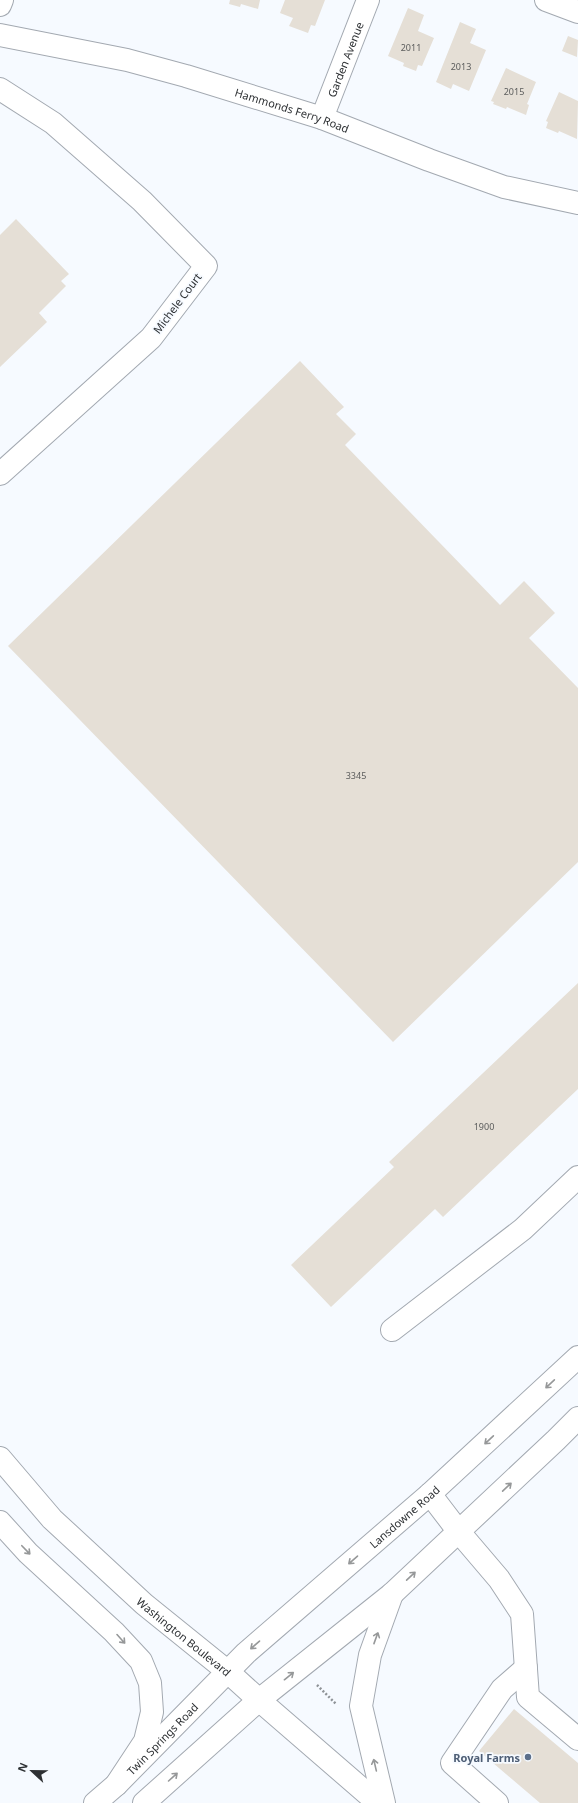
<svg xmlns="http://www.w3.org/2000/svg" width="578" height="1803" font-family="'Noto Sans',sans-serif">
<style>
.building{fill:#e5dfd6}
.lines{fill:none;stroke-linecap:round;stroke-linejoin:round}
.minor-casing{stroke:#a3a9b1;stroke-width:24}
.major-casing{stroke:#a3a9b1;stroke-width:24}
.path{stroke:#8f9397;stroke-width:2.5;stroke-dasharray:2 2;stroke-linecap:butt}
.minor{stroke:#fff;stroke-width:22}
.major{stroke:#fff;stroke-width:22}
.oneway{stroke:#969899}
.service-dot{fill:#5c6f8a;stroke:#f6faff;stroke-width:1.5}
.labels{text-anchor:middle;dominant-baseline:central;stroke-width:3.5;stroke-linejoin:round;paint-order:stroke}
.number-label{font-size:9px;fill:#5b5c5c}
.street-label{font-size:11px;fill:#2d3033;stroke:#f6faff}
.service-label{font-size:11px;font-weight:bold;fill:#4e5e75;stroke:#f6faff;text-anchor:end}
</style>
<rect width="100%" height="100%" fill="#f6faff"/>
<path class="building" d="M230,0H260L258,9L241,4L240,7L229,4Z
M285,0H325L315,26L311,25L308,33L289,26L293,18L280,13Z
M408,8L424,15L418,31L434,38L422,66L418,65L416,71L403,66L404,63L388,56Z
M460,22L476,29L470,43L486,50L469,91L453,84L451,89L436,82Z
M568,36L578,40L577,57L562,51Z
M506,68L536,82L527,104L529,105L526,115L507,107L506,109L493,104L494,102L491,101Z
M559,92L578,101L577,139L559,131L558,133L546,128L548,122L546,121Z
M16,219L69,274L61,281L66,286L39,313L47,322L0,367V235Z
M300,361L344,407L336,414L356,434L345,445L500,605L524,581L555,613L529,638L578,688V862L393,1042L8,646Z
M578,983V1089L443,1217L435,1209L331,1307L291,1265L394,1167L389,1162Z
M514,1709L578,1763V1803H540L479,1751Z"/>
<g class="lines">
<defs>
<g id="minor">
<path d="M546,0L578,12"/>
<path d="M0,5L2,0"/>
<path id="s1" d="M0,35L127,60L186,76L322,118L429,160L504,187L578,203"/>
<path d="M0,89L53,123L142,201L206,266L151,338L0,474"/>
<path id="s2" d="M322,118L368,0"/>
<path d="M392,1330L523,1229L578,1177"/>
<path d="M430,1494L459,1532L499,1579L522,1614L528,1697L578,1739"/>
<path id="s3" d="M95,1803L116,1785L246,1653L430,1494L578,1357"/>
<path d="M144,1803L259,1700L392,1594L556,1440L578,1418"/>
<path d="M497,1803L452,1763L502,1689L526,1668"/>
</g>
<g id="major">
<path id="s4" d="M0,1458L52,1519L144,1604L227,1671L259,1700L378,1803"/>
<path d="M0,1522L28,1553L114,1632L141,1661L150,1683L152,1712L145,1741L116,1785"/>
<path d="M384,1803L361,1706L370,1655L392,1594"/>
</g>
</defs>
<use href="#minor" class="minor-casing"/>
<use href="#major" class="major-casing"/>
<path class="path" d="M317,1685L336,1704"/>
<use href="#minor" class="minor"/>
<use href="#major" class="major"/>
</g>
<defs><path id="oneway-shaft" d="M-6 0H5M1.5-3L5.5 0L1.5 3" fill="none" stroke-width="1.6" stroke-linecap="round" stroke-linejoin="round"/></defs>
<g class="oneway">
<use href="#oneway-shaft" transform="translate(550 1384) rotate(137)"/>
<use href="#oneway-shaft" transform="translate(489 1440) rotate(137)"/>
<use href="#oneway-shaft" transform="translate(507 1487) rotate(-43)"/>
<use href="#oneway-shaft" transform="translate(26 1550) rotate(46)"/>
<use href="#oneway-shaft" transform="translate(353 1560) rotate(139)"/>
<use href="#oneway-shaft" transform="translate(411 1576) rotate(-43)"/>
<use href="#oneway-shaft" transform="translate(376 1638) rotate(-70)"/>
<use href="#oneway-shaft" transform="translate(121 1639) rotate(48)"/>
<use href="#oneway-shaft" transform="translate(255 1645) rotate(139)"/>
<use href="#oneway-shaft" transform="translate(289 1676) rotate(-39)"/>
<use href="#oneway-shaft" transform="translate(375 1765) rotate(-103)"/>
<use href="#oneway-shaft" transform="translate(173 1777) rotate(-42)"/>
</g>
<circle class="service-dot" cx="528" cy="1757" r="4"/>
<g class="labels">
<g class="number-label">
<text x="411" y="47">2011</text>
<text x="461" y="66">2013</text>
<text x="514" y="91">2015</text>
<text x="356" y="775">3345</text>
<text x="484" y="1126">1900</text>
</g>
<g class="street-label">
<text stroke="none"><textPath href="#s2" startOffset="63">Garden Avenue</textPath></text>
<text stroke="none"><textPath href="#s1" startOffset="302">Hammonds Ferry Road</textPath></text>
<text transform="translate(177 303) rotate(-53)">Michele Court</text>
<text stroke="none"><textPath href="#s3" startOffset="422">Lansdowne Road</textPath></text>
<text stroke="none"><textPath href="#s4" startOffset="257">Washington Boulevard</textPath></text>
<text stroke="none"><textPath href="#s3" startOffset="93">Twin Springs Road</textPath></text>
</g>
<g class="service-label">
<text x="520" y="1757">Royal Farms</text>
</g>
</g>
<g transform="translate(32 1771) rotate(292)" stroke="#f6faff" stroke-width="3" paint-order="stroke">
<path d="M0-3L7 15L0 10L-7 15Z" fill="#2d3033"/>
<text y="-6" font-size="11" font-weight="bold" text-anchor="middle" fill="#2d3033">N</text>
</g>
</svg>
